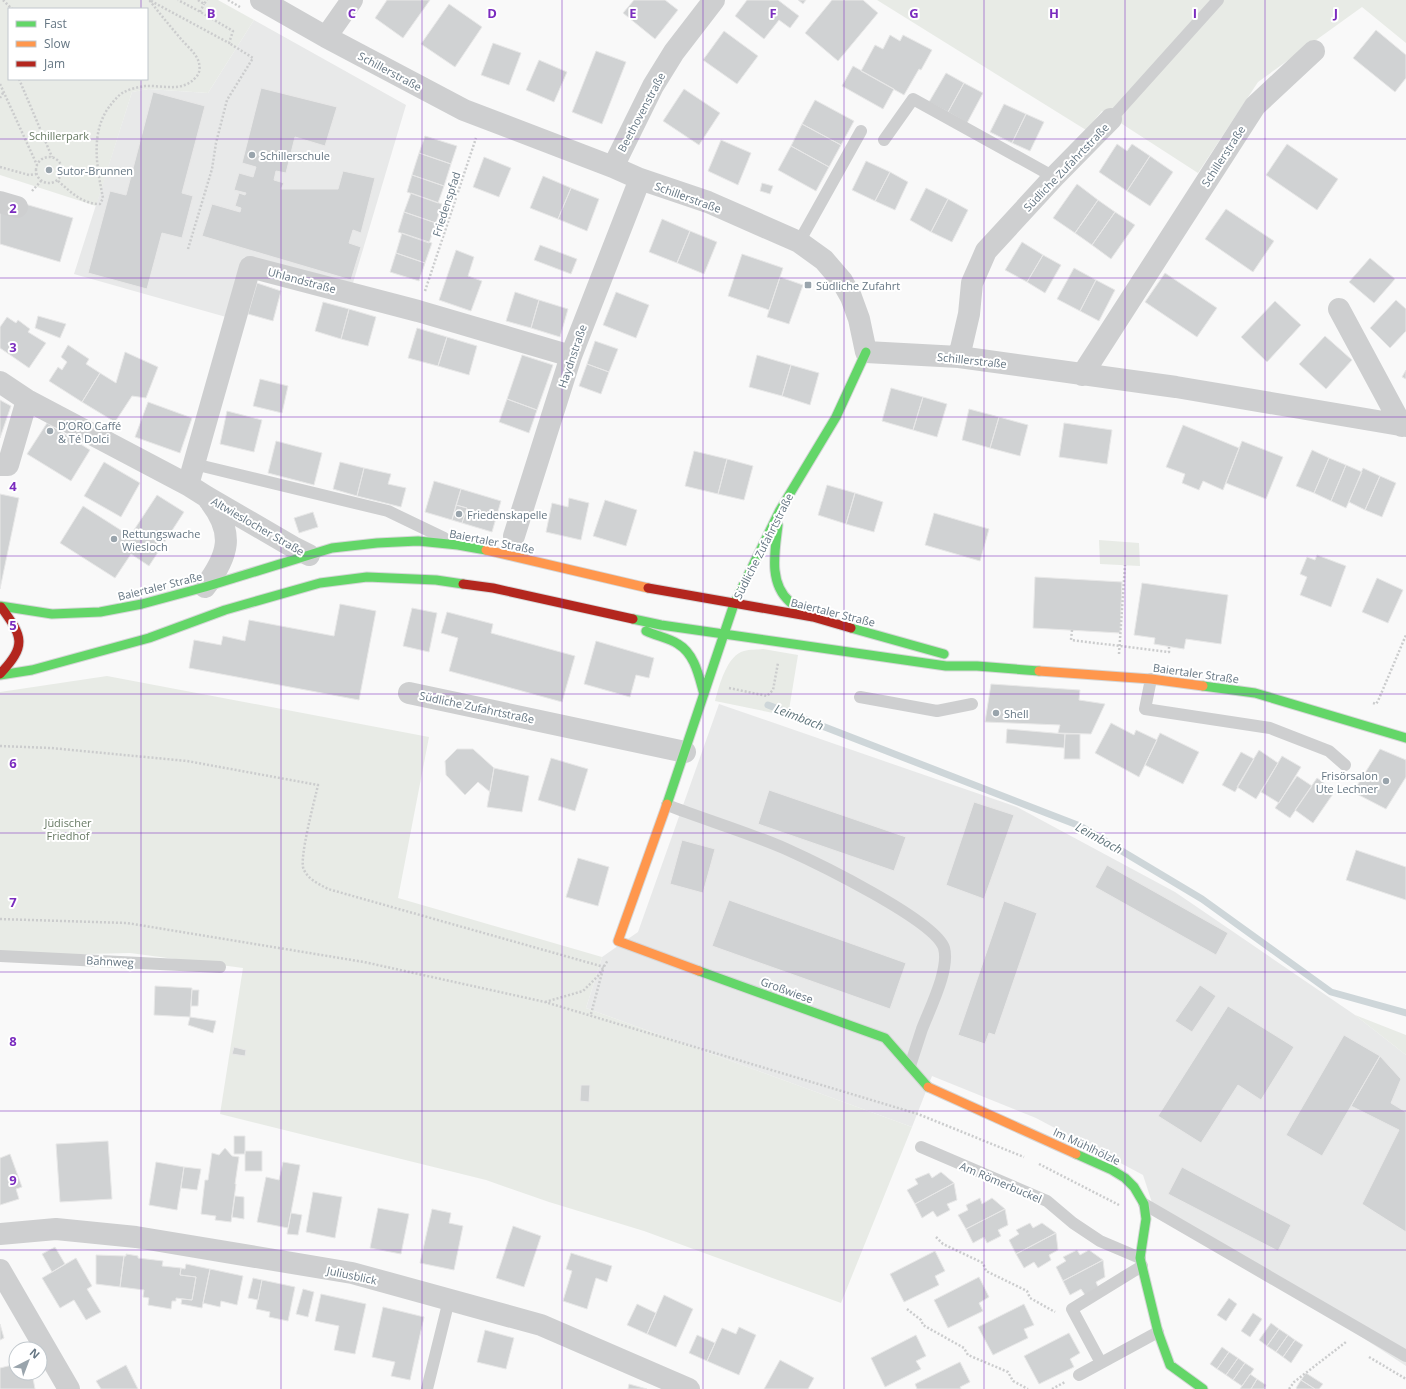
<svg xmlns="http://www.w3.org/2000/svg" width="1406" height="1389" font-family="'Open Sans',sans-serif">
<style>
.built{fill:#e8e9e9}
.green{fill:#e8ebe6;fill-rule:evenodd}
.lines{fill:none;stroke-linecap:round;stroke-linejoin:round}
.stream{stroke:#ced6d9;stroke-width:7}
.building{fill:#d0d2d3;stroke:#e8e8e8}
.fast-casing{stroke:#d5d6d7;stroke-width:11}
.slow-casing{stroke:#d5d6d7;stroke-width:11}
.jam-casing{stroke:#d5d6d7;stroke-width:11}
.path{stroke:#cbcccd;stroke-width:2.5;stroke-dasharray:2 2;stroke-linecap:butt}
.lane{stroke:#cecfd0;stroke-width:12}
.street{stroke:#cecfd0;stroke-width:22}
.fast{stroke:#63d668;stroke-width:9}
.slow{stroke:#ff974d;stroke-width:9}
.jam{stroke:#b3261e;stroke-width:9}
.grid{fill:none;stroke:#7b2cbf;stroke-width:1;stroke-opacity:0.55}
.poi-dot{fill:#99a4ac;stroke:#fff;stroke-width:1.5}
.labels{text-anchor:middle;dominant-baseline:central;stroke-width:4;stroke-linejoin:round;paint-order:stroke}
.street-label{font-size:11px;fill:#657683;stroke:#fff}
.park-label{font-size:11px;fill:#687a64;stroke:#fff}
.poi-label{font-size:11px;fill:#657683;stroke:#fff;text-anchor:start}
.water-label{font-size:12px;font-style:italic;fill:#60757c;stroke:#fff}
.grid-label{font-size:13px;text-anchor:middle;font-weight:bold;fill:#7b2cbf;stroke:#fff;stroke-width:4;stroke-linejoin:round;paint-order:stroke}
</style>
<rect width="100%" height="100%" fill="#f9f9f9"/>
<path class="built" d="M254,20L406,105L353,283L244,257L226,317L74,274L132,92L148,89L208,93Z
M719,704L1017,807L1175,892L1355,1015L1406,1055V1366L1348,1328L1157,1218L1143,1175L1036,1118L932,1076L912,1127L586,1008L602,957L638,932Z"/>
<path class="green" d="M0,0H218L254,20L208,93L148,89L132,92L96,206L0,175ZM9,9H147V79H9Z
M877,0H1406V43L1362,7L1258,82L1198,173L1102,111L1086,130Z
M1099,540L1139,543L1140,566L1100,564Z
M763,649L798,655L788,716L715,701C719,686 727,655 744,651C750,649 757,650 763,649Z
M107,676L429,737L398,898L602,957L586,1008L912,1127L841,1303L644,1231L549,1202L486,1180L220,1114L243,968L130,953L0,956V692Z
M1355,1015L1406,1035V1055Z"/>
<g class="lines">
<path class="stream" d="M768,705L1080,826L1202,899L1331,992L1406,1013"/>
</g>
<path class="building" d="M387,0H430L403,38L375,18Z
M634,0H665L678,10L655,39L623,13Z
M747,0H778L799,16L790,28L779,20L764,39L735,16Z
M798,0H806L803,4Z
M832,0H863L878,13L838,61L805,33Z
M449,4L482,27L455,67L421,44Z
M1376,30L1406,55V78L1395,92L1353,58Z
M724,31L758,56L737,84L703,60Z
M890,35L900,41L903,35L932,50L921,70L919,69L904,95L861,71L875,45L883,49Z
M493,43L521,53L509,85L481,75Z
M596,51L626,62L602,124L572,112Z
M539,60L567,72L554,102L526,90Z
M853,66L894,89L883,109L842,86Z
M946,73L964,83L948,112L929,102Z
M964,83L983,93L967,123L948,112Z
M261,88L337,107L325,146L295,137L286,173L276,171L274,180L284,183L281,189H338L343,171L375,178L361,233L353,230L349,243L361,247L351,280L202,236L212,204L240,212L241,208L235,206L239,193L245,195L246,193L234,190L239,173L253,177L256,167L242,163Z
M684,89L720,113L699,145L663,121Z
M153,92L205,106L182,193L193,196L182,238L162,233L147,289L88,273L110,191L126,195Z
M815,100L854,121L841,145L802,124Z
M1004,104L1026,114L1012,143L990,132Z
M1026,114L1044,122L1030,151L1012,143Z
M802,124L841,145L829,167L791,146Z
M425,136L457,146L451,164L419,153Z
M721,140L751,153L738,185L708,171Z
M1117,144L1127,151L1132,144L1150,156L1127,191L1099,172Z
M1287,144L1338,179L1317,210L1266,175Z
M791,146L829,167L816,191L778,170Z
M419,153L451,164L444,186L412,175Z
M1150,156L1173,172L1150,206L1127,191Z
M484,157L511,168L499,197L473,187Z
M866,161L890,172L875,201L852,190Z
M890,172L908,182L895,210L875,201Z
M412,175L444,186L438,203L407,192Z
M543,176L571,188L558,219L530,208Z
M762,183L773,186L770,194L760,191Z
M1077,184L1098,200L1075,233L1053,218Z
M571,188L599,199L587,231L558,219Z
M926,188L948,199L931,232L910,220Z
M411,193L442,204L436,223L404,212Z
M948,199L968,210L952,242L931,232Z
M1098,200L1115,212L1092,245L1075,233Z
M25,204L73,218L60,262L0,244V206Z
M1226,209L1274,241L1253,272L1205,239Z
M404,212L436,223L429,243L398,232Z
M1115,212L1135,225L1111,259L1092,245Z
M662,219L690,231L677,263L649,252Z
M690,231L717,242L704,274L677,263Z
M402,233L432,243L425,263L396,253Z
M1022,242L1043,255L1027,282L1005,270Z
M540,245L577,259L571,274L534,260Z
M456,250L474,257L468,276L482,281L471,311L439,300Z
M396,253L425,263L419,281L390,272Z
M742,254L783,268L769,310L728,296Z
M1043,255L1061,265L1045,293L1027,282Z
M1370,258L1395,279L1374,303L1349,282Z
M1074,268L1096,280L1080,311L1057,299Z
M1165,273L1217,308L1197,337L1145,302Z
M780,277L803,285L789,324L767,317Z
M1096,280L1115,290L1099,321L1080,311Z
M257,283L281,291L273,321L248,314Z
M515,292L539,300L531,328L506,321Z
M616,292L649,305L636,338L603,325Z
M539,300L568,309L560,337L531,328Z
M1396,300L1406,309V331L1390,348L1370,328Z
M1275,301L1301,325L1267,362L1241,337Z
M323,302L349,309L341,339L315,331Z
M349,309L376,317L368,346L341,339Z
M38,316L66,324L60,338L35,328Z
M7,317L16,323L18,320L30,329L28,332L46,343L29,368L0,348V327Z
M417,328L447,337L438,366L408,358Z
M1325,336L1352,360L1326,389L1299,364Z
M447,337L477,346L469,375L438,366Z
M595,341L618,349L609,372L587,364Z
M68,345L89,359L86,364L100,373L82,402L49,381L58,367L62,370L67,362L61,357Z
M125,352L158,367L146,398L132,396L115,422L82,402L100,373L116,383Z
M522,355L553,365L537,410L507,399Z
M757,355L791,365L782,396L749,387Z
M587,364L609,372L601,394L579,386Z
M791,365L819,373L810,405L782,396Z
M1406,370V379L1402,377Z
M260,379L288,386L282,413L253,406Z
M891,388L923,397L913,430L882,421Z
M923,397L947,404L937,437L913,430Z
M507,399L537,410L529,433L499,422Z
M0,400L11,406L0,438Z
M148,402L192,418L180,453L135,437Z
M969,409L999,417L990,448L962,440Z
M227,411L262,420L254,452L220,444Z
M999,417L1028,425L1020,456L990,448Z
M47,423L90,450L71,481L27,454Z
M1064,423L1112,430L1107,464L1059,457Z
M1183,425L1239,448L1223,490L1203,481L1199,490L1182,483L1185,474L1166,467Z
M276,441L322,453L314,485L268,473Z
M1242,441L1283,457L1266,499L1226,483Z
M1312,450L1329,458L1314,493L1296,486Z
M694,451L727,459L718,494L685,486Z
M1329,458L1346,465L1331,501L1314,493Z
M727,459L753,466L744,500L718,494Z
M104,462L140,483L121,517L84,496Z
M340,462L364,468L357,496L333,489Z
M1346,465L1362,472L1346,508L1331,501Z
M364,468L391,474L388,484L406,488L401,507L357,496Z
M1363,468L1380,476L1365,510L1349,502Z
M1380,476L1396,483L1382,517L1365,510Z
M434,481L461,489L452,520L425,512Z
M827,485L855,493L846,524L818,515Z
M461,489L501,501L492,532L462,523L467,508L456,505Z
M855,493L883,502L874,532L846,524Z
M0,494L19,498L0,589Z
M157,495L184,512L149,566L131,554L115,578L60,543L83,506L130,536Z
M569,498L589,503L581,540L546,532L552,503L568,507Z
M605,500L637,510L626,546L593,536Z
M456,505L467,508L462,523L452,520Z
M313,512L318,527L299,533L294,518Z
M934,513L989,529L980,561L925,545Z
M1317,555L1346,566L1331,607L1300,595L1307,577L1300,574L1307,557L1315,560Z
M1035,577L1122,582L1120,633L1033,628Z
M1377,578L1403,590L1388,623L1362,612Z
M1142,583L1228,595L1221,644L1186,639L1184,649L1154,644L1155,638L1134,635Z
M340,604L376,611L359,700L189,668L194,640L221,645L223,636L245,641L249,620L334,636Z
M412,608L437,613L429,652L403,646Z
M447,612L493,624L491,633L575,656L562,702L449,671L458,638L441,633Z
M596,641L654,658L649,678L636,675L630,697L584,684Z
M991,684L1080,690L1079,700L1105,704L1091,734L1058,733L1060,725L985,722Z
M1111,723L1134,735L1136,730L1157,740L1139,777L1095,753Z
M1007,729L1065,734L1064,748L1006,743Z
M1160,733L1199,752L1183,784L1145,765Z
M1065,734H1080V759H1064Z
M457,749H473L494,768L490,792L478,782L465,795L446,775L445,761Z
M1380,749L1406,760V777L1386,809L1353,792Z
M1259,750L1278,763L1256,799L1237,787Z
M1241,752L1254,759L1235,792L1222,785Z
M1282,756L1301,767L1279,803L1261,792Z
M551,758L588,769L575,811L538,800Z
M494,768L529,776L522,812L487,807Z
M1297,776L1312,786L1290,818L1275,808Z
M1317,778L1335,791L1313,823L1295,810Z
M769,790L906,837L894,871L758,824Z
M974,802L1014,815L984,899L946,885Z
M682,840L715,849L703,893L670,884Z
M1356,850L1406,867V900L1346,880Z
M578,858L609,867L598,906L566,897Z
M1107,865L1228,933L1216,955L1095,887Z
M729,900L906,963L890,1009L712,946Z
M1004,901L1037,913L995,1035L989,1033L985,1044L958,1035Z
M1200,985L1216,996L1192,1032L1175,1021Z
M155,986L192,988L190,1017L154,1015Z
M192,990H199L198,1006H191Z
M1228,1006L1294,1047L1261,1100L1238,1085L1201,1143L1158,1116Z
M190,1017L216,1021L213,1033L188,1025Z
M1344,1035L1380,1056L1322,1156L1286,1135Z
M234,1047L246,1050L245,1056L232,1054Z
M1380,1056L1401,1079L1391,1103L1406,1112V1232L1362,1204L1399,1130L1351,1106Z
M581,1085H590L589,1102L580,1101Z
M234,1136H245V1154H234Z
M108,1141L112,1199L60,1202L56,1144Z
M225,1148L232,1156L239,1157L235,1184H236L231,1222L215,1220L216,1216L201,1214L205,1180H208L212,1153L219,1155Z
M245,1151H262V1171H245Z
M10,1154L22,1187L16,1189L19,1199L0,1205V1158Z
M156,1162L184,1167L177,1210L149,1205Z
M283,1162L300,1165L288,1228L257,1222L266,1177L279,1180Z
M184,1167L201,1169L197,1190L181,1188Z
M1182,1167L1291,1225L1278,1251L1168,1194Z
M941,1172L954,1183L915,1204L907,1190L918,1184L915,1179L929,1173L932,1178Z
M954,1183L957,1200L947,1204L950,1210L937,1217L933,1211L922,1218L915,1204Z
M313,1192L342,1197L335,1238L306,1232Z
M235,1196L244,1197V1219L232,1217Z
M980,1198L982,1204L992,1198L1005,1209L966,1229L958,1215L968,1210L966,1205Z
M378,1208L409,1214L401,1254L370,1248Z
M432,1209L451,1213L449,1223L463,1226L454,1270L420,1263Z
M1005,1209L1008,1225L998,1230L1001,1236L987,1243L984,1237L973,1243L966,1229Z
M291,1213L302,1215L298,1235L287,1234Z
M1030,1223L1033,1228L1042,1223L1056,1233L1016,1254L1009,1240L1019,1234L1016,1230Z
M513,1226L541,1236L524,1287L496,1278Z
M1056,1233L1058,1250L1049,1255L1051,1260L1038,1268L1034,1262L1024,1268L1016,1254Z
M55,1247L65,1264L52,1272L42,1254Z
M1077,1250L1080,1255L1089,1250L1103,1260L1063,1281L1056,1267L1066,1261L1063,1257Z
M935,1251L945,1271L935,1276L939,1285L904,1302L890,1274Z
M571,1253L612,1266L607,1282L596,1278L587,1309L563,1301L572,1271L566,1269Z
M126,1254L138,1256V1258L163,1261L162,1266L181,1268L180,1275L196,1277L192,1300L176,1298V1301H172L171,1309L148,1305L149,1298L143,1297L144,1290L120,1287L124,1256H126Z
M96,1255L124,1256L120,1287L96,1284Z
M76,1258L92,1286L87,1289L101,1312L86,1320L74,1300L60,1308L42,1278Z
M1103,1260L1105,1277L1096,1282L1098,1287L1085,1295L1081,1289L1070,1295L1063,1281Z
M186,1264L210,1269L202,1308L181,1304L182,1299L192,1300L196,1277L180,1275L181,1268L185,1269Z
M210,1269L243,1276L237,1305L221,1301L220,1307L203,1303Z
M979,1277L989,1297L979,1303L983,1311L948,1328L934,1300Z
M253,1278L262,1280L258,1300L248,1298Z
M262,1280L295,1287L288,1321L269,1317L270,1312L256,1309Z
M303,1289L314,1292L308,1317L296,1314Z
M321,1294L366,1304L355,1354L334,1350L339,1326L315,1321Z
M664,1295L693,1309L676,1347L647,1334Z
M1229,1298L1237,1304L1226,1321L1217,1315Z
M637,1304L656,1313L647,1334L627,1325Z
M1024,1304L1034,1325L1024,1329L1028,1338L993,1355L978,1327Z
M383,1307L424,1317L410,1380L391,1376L395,1362L372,1357Z
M1253,1313L1262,1319L1250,1337L1241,1331Z
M1271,1323L1279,1329L1267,1346L1259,1340Z
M0,1324L4,1338L0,1340Z
M739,1327L756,1335L739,1375L707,1361L722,1328L736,1334Z
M1279,1329L1288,1335L1276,1352L1267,1346Z
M485,1330L514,1338L506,1369L477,1362Z
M1069,1333L1080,1353L1070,1359L1074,1367L1039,1384L1024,1356Z
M697,1335L715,1343L707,1361L689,1353Z
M916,1335L926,1356L916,1361L921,1369L885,1387L871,1358Z
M1288,1335L1295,1340L1283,1357L1276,1352Z
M1295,1340L1303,1345L1291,1363L1283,1357Z
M1222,1347L1229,1352L1217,1369L1210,1364Z
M1229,1352L1238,1358L1226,1375L1217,1369Z
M1238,1358L1245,1363L1233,1380L1226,1375Z
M780,1360L814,1378L808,1389H764Z
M960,1362L970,1382L960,1387L961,1389H917L915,1384Z
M1245,1363L1254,1369L1242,1386L1233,1380Z
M16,1364V1373H32L35,1389H0V1368Z
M126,1365L138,1389H101L96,1381Z
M1306,1373L1323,1384L1319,1389H1315L1301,1380Z
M1250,1374L1257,1379L1251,1389H1240Z
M1257,1379L1266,1385L1264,1389H1251Z
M1301,1380L1315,1389H1297L1296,1388Z
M629,1384L647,1389H628Z"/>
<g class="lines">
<defs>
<path id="fast" d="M778,525C775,551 768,583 790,602C796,607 803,610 809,614
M0,606L52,614L100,612L142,604L205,587L332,548L377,543L418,541L458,545L486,550
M633,619L661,625L946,666H977L1039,671
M851,628L944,654
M646,631C656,636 669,638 678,644C695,654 699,677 704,694
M0,675L32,670L149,638L225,610L320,583L367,577L436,580L463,584
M1203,686L1255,693L1406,738
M667,804L734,604L780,510L836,417L866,352
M699,971L885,1038L928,1087
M1076,1154L1112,1170L1125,1178L1134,1187L1144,1204L1146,1219L1140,1258L1158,1332L1170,1365L1203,1389"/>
<path id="slow" d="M486,550L648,588
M1039,671L1151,679L1203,686
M667,804L618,941L699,971
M928,1087L1076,1154"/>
<path id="jam" d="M463,584L493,588L633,619
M648,588L813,617L851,628
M0,674C27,645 23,637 1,607"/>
</defs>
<use href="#fast" class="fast-casing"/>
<use href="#slow" class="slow-casing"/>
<use href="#jam" class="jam-casing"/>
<path class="path" d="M3,0L12,9
M198,0L204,4L207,0
M228,0L240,7
M151,1L229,43L233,31L197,10L178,0
M200,12L204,4
M19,79L52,157
M0,84L37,165
M0,98L4,91
M36 170a13 13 0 1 1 26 0a13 13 0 1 1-26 0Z
M0,167L29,175L36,174
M58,181C71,192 82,204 100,204L103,198C97,168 90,133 109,107C113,102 118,95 124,92C130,89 138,87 145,86C162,85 183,93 196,77C200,73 200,68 199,63C197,54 187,46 181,39C170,26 160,14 150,1L153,0
M32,191L41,181
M188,249L212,169L216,143L227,100L253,58L229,43
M425,291L476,138
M1072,630L1071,640L1169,652V647
M1119,654L1125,565
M729,688L767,696L773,690L778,663
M1373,703L1376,704L1378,701L1406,635
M0,746L51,748L187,761L318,785C315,799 298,861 304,870C309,880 319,884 328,889L604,967
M0,919L127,923L364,962L545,1002L918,1114L1024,1157
M545,1002L583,991L598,976L608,960
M591,1014L603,969
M1039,1164L1119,1205
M936,1237L943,1244L983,1263L986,1271L1027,1291L1030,1298L1055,1312
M907,1309L921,1320L923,1325L964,1348L968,1355L1008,1372L1013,1381L1028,1389
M1369,1357L1406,1379
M1052,1389L1065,1382
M1289,1389L1294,1382L1346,1342"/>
<path class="lane" d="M1111,119L1218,0
M884,140L913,99L1054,177
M799,242L861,131
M194,464L388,511L444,538
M1151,679L1145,709L1270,728L1329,751L1345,765
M860,697L937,711L972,704
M667,805C706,820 747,832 786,849C815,862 935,920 944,948C950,969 930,1008 922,1029C918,1041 914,1054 910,1066
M0,956L220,967
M921,1147L1047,1201L1073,1223L1100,1241L1140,1258
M1144,1204L1406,1356
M1101,1363L1072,1309L1142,1266
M1079,1375L1158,1332
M427,1389L449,1300"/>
<path class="street" d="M261,0L326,37L464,110L613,167L640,179L708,202L799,242L824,260L842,281L851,297L859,319L866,352L959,357L1176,387L1406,426
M326,37L352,0
M613,167L653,86L674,52L714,0
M0,202L17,207
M1339,309L1402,426
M959,357L969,314L972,283L986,251L1054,177L1111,119
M1082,375L1255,106L1314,51
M0,382L27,400L188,485L207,497L293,547L309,555
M0,465H8L27,400
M188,485L250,267L418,311L571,356
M514,536L571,356L640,179
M205,587C229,555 235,533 209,500
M409,693L685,752
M0,1234L56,1229L136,1237L352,1273L541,1325L689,1389
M0,1270L69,1389"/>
<use href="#fast" class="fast"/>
<use href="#slow" class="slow"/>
<use href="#jam" class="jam"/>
</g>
<path class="grid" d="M141,0V9M281,0V1389M422,0V1389M562,0V1389M703,0V1389M844,0V1389M984,0V1389M1125,0V1389M1265,0V1389M141,79V1389M0,139H1406M0,278H1406M0,417H1406M0,556H1406M0,694H1406M0,833H1406M0,972H1406M0,1111H1406M0,1250H1406"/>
<g class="poi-dot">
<circle cx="252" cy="155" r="4"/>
<circle cx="49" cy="170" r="4"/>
<rect x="804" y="281" width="8" height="8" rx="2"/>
<circle cx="50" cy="431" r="4"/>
<circle cx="459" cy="514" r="4"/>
<circle cx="114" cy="539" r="4"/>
<circle cx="996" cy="713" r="4"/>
<circle cx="1386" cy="781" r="4"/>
</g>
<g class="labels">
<g class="street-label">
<text transform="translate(390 71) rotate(28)">Schillerstraße</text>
<text transform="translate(641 112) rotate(-62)">Beethovenstraße</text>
<text transform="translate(1223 156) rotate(-57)">Schillerstraße</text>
<text transform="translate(1066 167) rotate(-46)">Südliche Zufahrtstraße</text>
<text transform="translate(688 197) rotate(20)">Schillerstraße</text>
<text transform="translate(446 204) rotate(-72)">Friedenspfad</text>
<text transform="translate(302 280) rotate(15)">Uhlandstraße</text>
<text transform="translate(572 356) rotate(-71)">Haydnstraße</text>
<text transform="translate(972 360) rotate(6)">Schillerstraße</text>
<text transform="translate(258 526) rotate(30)">Altwieslocher Straße</text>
<text transform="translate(492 541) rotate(11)">Baiertaler Straße</text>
<text transform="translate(763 546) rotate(-63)">Südliche Zufahrtstraße</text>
<text transform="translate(160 586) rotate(-14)">Baiertaler Straße</text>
<text transform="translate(833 612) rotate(14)">Baiertaler Straße</text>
<text transform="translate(1196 673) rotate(8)">Baiertaler Straße</text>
<text transform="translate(477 707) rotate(12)">Südliche Zufahrtstraße</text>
<text transform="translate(110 961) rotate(3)">Bahnweg</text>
<text transform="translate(787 990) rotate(20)">Großwiese</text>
<text transform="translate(1087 1146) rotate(25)">Im Mühlhölzle</text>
<text transform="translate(1001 1182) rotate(23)">Am Römerbuckel</text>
<text transform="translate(352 1275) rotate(12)">Juliusblick</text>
</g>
<g class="park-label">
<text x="59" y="135">Schillerpark</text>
<text x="68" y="822">Jüdischer<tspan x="68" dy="13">Friedhof</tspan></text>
</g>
<g class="poi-label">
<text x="260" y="155">Schillerschule</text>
<text x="57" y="170">Sutor-Brunnen</text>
<text x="816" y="285">Südliche Zufahrt</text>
<text x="58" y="425">D’ORO Caffé<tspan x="58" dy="13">&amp; Té Dolci</tspan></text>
<text x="467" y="514">Friedenskapelle</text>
<text x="122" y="533">Rettungswache<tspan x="122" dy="13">Wiesloch</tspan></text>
<text x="1004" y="713">Shell</text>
<text x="1378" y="775" text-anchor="end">Frisörsalon<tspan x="1378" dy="13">Ute Lechner</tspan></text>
</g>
<g class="water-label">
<text transform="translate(799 717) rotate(21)">Leimbach</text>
<text transform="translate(1099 838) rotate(29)">Leimbach</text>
</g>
</g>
<g class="grid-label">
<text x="211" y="18">B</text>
<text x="352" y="18">C</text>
<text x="492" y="18">D</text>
<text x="633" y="18">E</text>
<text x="773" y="18">F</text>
<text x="914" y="18">G</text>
<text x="1054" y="18">H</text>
<text x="1195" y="18">I</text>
<text x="1336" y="18">J</text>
<text x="13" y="213">2</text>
<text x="13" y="352">3</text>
<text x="13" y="491">4</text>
<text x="13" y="630">5</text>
<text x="13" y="768">6</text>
<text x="13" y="907">7</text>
<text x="13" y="1046">8</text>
<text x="13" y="1185">9</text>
</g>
<rect x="8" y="8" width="140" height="72" fill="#ffffff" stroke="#c1c8cd"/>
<rect x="16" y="21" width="20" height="6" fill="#63d668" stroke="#c1c8cd"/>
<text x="44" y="28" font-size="12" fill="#657683">Fast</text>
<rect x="16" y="41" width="20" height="6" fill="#ff974d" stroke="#c1c8cd"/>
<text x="44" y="48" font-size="12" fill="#657683">Slow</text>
<rect x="16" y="61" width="20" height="6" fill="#b3261e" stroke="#c1c8cd"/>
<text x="44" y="68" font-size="12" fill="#657683">Jam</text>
<g transform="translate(28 1361) rotate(42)"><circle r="19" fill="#ffffff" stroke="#c1c8cd"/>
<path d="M0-3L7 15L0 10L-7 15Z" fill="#99a4ac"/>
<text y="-6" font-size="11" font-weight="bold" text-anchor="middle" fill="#657683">N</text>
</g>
</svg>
